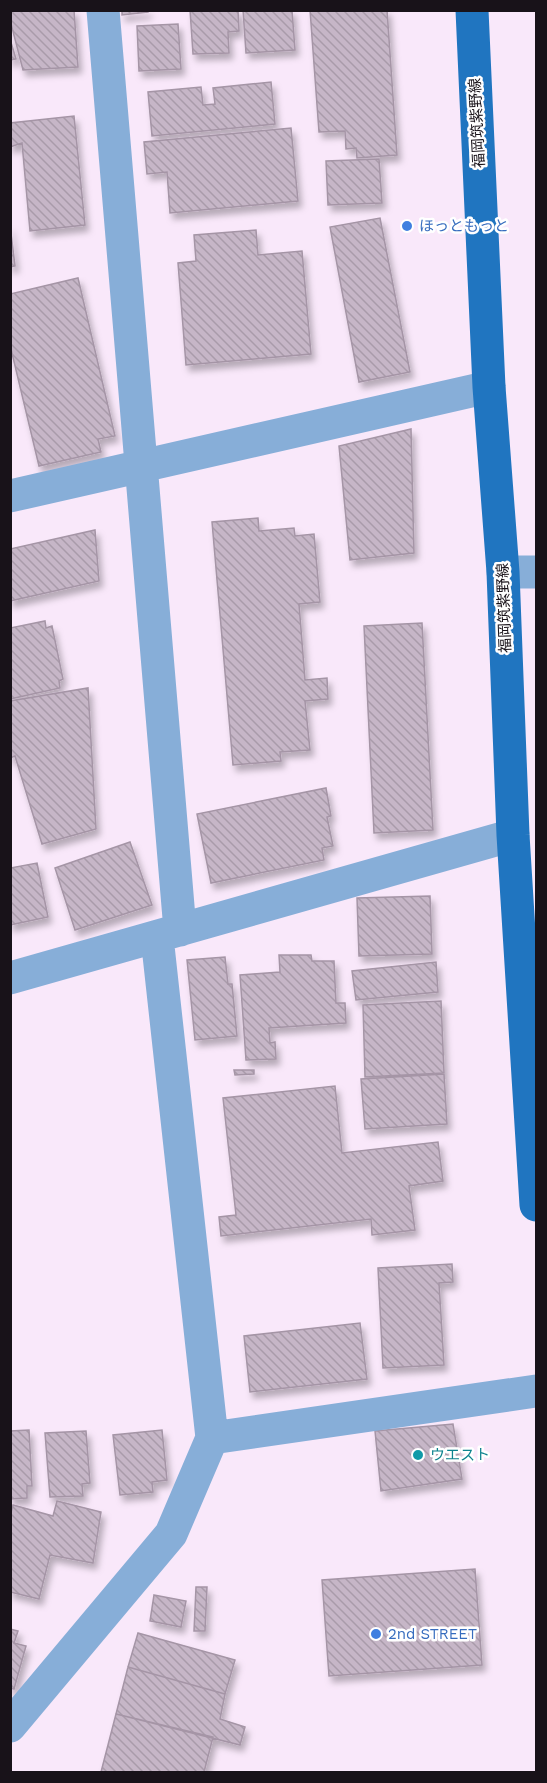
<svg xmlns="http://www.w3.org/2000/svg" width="547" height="1783" font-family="'Work Sans','Noto Sans JP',sans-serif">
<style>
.building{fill:url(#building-back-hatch);stroke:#a595a6;stroke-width:1.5;filter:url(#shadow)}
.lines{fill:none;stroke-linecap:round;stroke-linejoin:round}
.street{stroke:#87aed8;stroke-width:33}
.primary{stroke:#2075c0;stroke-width:33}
.shop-dot{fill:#3f7fe0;stroke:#fff;stroke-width:2}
.culture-dot{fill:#0f9aa8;stroke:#fff;stroke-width:2}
.labels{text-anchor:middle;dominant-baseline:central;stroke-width:5;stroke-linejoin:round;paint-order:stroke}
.street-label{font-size:15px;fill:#181219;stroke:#fff}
.shop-label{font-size:15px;fill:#366cbe;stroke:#fff;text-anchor:start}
.culture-label{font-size:15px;fill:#0d838f;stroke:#fff;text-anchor:start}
</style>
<defs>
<pattern id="building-back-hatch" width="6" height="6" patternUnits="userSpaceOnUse" patternTransform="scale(1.5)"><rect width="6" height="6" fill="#c6b6c7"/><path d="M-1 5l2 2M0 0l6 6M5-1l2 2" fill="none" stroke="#a99baa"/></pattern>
<filter id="shadow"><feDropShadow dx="3.5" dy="6" stdDeviation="3" flood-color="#0004"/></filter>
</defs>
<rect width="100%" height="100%" fill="#f9e8fa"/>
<path class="building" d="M10,10H74L78,67L23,70L10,20Z
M122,10H148V12L122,15Z
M190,10H238L239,31L228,32L229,53L193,54Z
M243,10H292L295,50L246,53Z
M310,10H387L397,155L357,158L356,148L346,149L345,131L319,132Z
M178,24L181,69L139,71L137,26Z
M10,39L16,59L10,60Z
M271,82L275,124L152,136L148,92L201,87L203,105L215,104L213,88Z
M74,116L85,225L30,231L22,143L10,147V123Z
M291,128L298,201L170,213L167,172L147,174L144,142Z
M379,159L382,203L328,205L326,161Z
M380,218L410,372L359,382L330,227Z
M10,225L15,266L10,267Z
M256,230L258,255L302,251L311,354L186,365L178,263L196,261L194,235Z
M78,278L115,436L98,439L101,452L39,466L10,345V294Z
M411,429L414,553L350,560L339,446Z
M258,518L259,531L294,528L295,536L314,534L320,602L299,604L305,680L327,678L328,699L305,701L310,750L280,752L281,761L233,765L212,522Z
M95,530L99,581L10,601V549Z
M45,621L46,628L52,626L63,679L59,681L60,688L10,699V628Z
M422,623L433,830L374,833L364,626Z
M88,688L96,829L42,844L15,756L10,758V701Z
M326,788L331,816L327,817L333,846L322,848L324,860L211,883L197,814Z
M130,842L152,905L75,930L55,868Z
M37,863L48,917L10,925V868Z
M430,896L432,954L359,956L357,898Z
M279,955H311L312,961H334L336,1003H345L346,1023L269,1028L270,1043L275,1042L276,1059L246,1060L240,975L280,972Z
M225,957L228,984H232L237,1036L195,1040L187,960Z
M436,962L438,992L356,1000L352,971Z
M441,1001L444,1073L365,1077L363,1005Z
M234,1070H254V1074L235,1075Z
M444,1074L447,1124L365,1129L361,1079Z
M335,1086L342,1153L438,1142L443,1181L409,1186L415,1230L372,1235L371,1219L221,1236L219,1217L236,1215L223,1098Z
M452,1264L453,1282L439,1283L444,1365L383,1368L378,1268Z
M360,1323L367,1379L250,1392L244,1336Z
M453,1424L462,1479L381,1491L375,1431Z
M29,1430L32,1486H27V1498L10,1499V1431Z
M162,1430L167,1480L152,1482L153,1492L120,1495L113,1435Z
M86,1431L90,1483L82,1484L83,1496L50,1497L45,1433Z
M57,1501L101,1512L93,1563L50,1555L39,1599L10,1592V1516L13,1505L53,1516Z
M475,1569L482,1665L329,1676L322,1580Z
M196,1587H207L205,1631H194Z
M154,1595L186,1601L181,1627L150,1621Z
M10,1629L18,1631L14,1643L26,1646L14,1689L10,1688Z
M138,1633L235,1660L225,1694L128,1667Z
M128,1667L225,1694L220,1719L245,1727L240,1745L116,1714Z
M116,1714L213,1737L204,1772H206H101Z"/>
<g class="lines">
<path class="street" d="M103,10L180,930
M10,496L489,387
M503,572H536
M157,937L212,1438
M10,978L513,835
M10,1726L171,1534L212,1438L536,1391"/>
<path class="primary" d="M472,10L489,387L503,572L513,835L536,1205"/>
</g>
<g class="shop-dot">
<circle cx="407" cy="226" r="6"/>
<circle cx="376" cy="1634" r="6"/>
</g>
<circle class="culture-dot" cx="418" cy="1455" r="6"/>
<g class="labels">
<g class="street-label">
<text transform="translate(477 123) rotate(-93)">福岡筑紫野線</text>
<text transform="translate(504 608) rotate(-92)">福岡筑紫野線</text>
</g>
<g class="shop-label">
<text x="419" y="226">ほっともっと</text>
<text x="388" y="1634">2nd STREET</text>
</g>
<g class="culture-label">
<text x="430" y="1455">ウエスト</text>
</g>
</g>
<rect width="547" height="1783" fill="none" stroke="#181219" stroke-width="24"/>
</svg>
